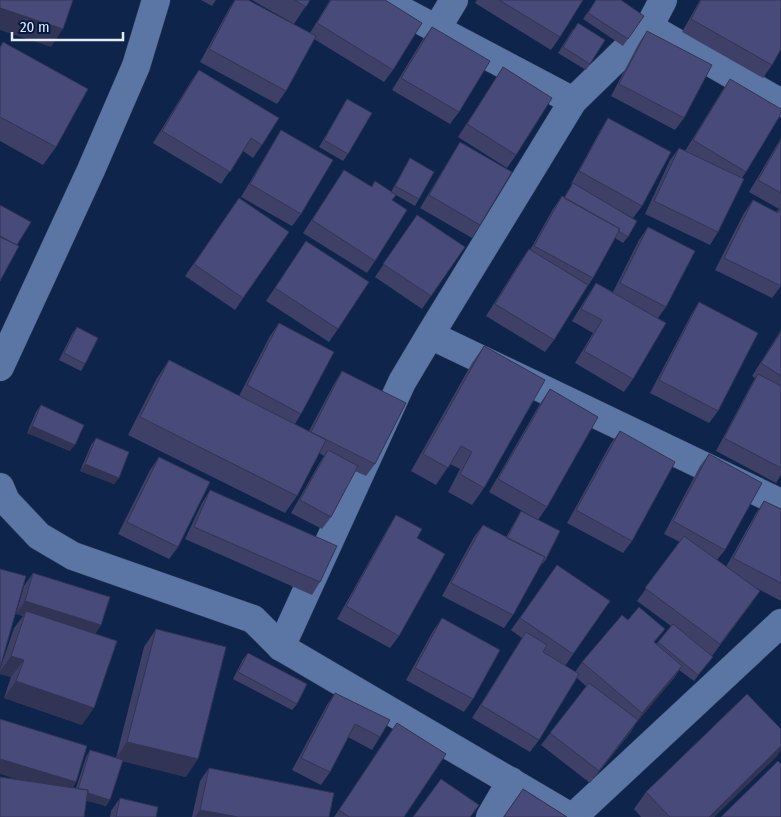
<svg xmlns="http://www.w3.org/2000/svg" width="781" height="817" font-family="'Fira Sans Condensed',sans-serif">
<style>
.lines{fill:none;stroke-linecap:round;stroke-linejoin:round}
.minor-casing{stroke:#323c5d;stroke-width:29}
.tertiary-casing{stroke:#323c5d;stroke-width:29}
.minor{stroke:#5b76a4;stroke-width:28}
.tertiary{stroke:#5b76a4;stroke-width:28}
.wall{fill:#3e4068}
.shaded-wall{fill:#323455}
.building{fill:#484a79;stroke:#323455}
</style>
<rect width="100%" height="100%" fill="#0e244b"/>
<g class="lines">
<defs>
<path id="minor" d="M382,0L573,101
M649,27L781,103
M436,30L454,0
M430,335L781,503
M281,647L402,382L430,335L573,101L649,27L663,0
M490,817L511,781
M573,817L781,623"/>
<path id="tertiary" d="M0,367L91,170L136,66L156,0
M0,487L6,501L39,536L73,556L253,619L281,647L571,817"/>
</defs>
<use href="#minor" class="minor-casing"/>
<use href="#tertiary" class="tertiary-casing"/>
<use href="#minor" class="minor"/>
<use href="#tertiary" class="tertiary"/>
</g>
<path class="wall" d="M201,0H216L212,6Z
M235,0H248L310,33L330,0H385L393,70L384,82L314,39L286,91L277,104L200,62L230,7Z
M252,0H310L294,24Z
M477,0H583L560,37L551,50L475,3Z
M596,0L644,16L623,46L583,19Z
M700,0H781L772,65L763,78L682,32Z
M432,27L459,112L450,124L392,90L423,39Z
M573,29L590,64L586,70L558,53Z
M647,31L684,118L675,130L611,96L639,43Z
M3,42L56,147L43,165L0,141V47Z
M503,67L516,155L507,168L458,137Z
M199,70L262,145L253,158L243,151L221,184L153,143L190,83Z
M730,79L746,172L742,178L718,232L710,245L645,214L670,160L679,148L685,151L722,91Z
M347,99L348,154L343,161L319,147Z
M608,118L642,206L633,218L617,209L628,237L623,243L615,238L593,278L554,340L545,352L486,316L520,262L529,249L530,250L553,209L562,196L564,198L572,185L571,184L600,131Z
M281,130L301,214L292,226L241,197L273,143Z
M781,138V286L772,298L715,270L744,213L753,200L776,212L779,209L749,192Z
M460,142L480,225L472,238L420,208L452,155Z
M410,158L419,199L415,206L396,195L392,200L375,261L367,273L303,233L344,170L371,187L375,181L391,192L406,165Z
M239,198L289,232L235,310L185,276Z
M417,215L465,247L422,309L375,277Z
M648,227L666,307L658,318L633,379L624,392L575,363L593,333L572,321L588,295L596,283L613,292L639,240Z
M306,241L338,329L329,342L266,301Z
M699,302L718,411L709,423L650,393L691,315Z
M279,323L301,414L295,424L309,431L334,384L342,371L375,464L366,476L355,471L331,517L322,529L291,513L320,462L324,456L319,453L297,496L285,513L128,435L157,378L169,360L239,396L270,336Z
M77,327L85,364L81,371L59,360L72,334Z
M781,330V475L776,483L716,451L750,387L755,378L752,376Z
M484,346V488L472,505L448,492L460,469L450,464L436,485L411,471L472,363Z
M550,389L547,507L538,520L489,492L541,402Z
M41,405L70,451L27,433L36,412Z
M620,431L632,541L623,553L567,523L611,443Z
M96,438L119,478L114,484L80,471L91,445Z
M709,454L725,550L717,560L726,567L756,513L764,501L781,509V601L749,584L751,604L712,656L708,663L694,681L679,670L674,678L638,720L630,733L590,783L541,745L586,686L577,678L539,740L530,752L472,718L522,638L511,630L557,565L610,601L565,666L575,672L582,662L655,643L656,644L671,626L637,601L680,542L664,534L700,466Z
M159,457L178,547L169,559L118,534L150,470Z
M210,490L320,582L312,595L185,539L202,503Z
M521,511L545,561L539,567L513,615L504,628L442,596L474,537L483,525L506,537L517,518Z
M396,515L417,538L399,636L390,648L337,619L388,528Z
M33,573L101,625L95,634L82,725L4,698L11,677L0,674V669L14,628L23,616L16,614L24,586Z
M442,618L473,699L464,712L406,680L433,631Z
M156,629L186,777L122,761L106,806L17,780L76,782L72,788H76L86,757L90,750L116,758L144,647Z
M248,653L297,704L292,710L233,679L243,659Z
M335,693L380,737L372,750L348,737L330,772L321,785L292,770L327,705Z
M397,723L404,817H334L385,740Z
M777,756L714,817H641L634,809L646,792Z
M209,768L329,817H192L200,781Z
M523,789L567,817H503Z
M120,798L156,817H110L111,811Z"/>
<path class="shaded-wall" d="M0,8L63,29L51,47L0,30Z
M32,426L75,445L70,451L27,433Z
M85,464L119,478L114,484L80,471Z
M760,591L751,604L711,656L720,644Z
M25,601L101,625L92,637L26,611L23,616L16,614Z
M11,656L24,660L11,677L0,674V671Z
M682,666L674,678L634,726L642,713Z
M16,681L94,708L82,725L4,698Z
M638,720L630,733L590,783L599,771Z
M127,742L198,759L186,777L115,759Z
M781,746V750L777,756L714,817H709Z
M0,759L76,782L67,795L0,774Z
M78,790L110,800L106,806L73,797Z
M200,810L238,817H195Z"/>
<path class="building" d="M0,0H73L63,29L0,8Z
M235,0H248L316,36L286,91L209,49Z
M295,0H310L306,7Z
M331,0H385L422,23L393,70L317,23Z
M499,0H583L560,37Z
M596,0H621L644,16L628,39L588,13Z
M701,0H781V49L772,65L691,19Z
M578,23L605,40L590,64L563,47Z
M432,27L490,61L459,112L401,78Z
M647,31L712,65L684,118L619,84Z
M3,42L88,89L56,147L0,117V48Z
M503,67L552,98L516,155L467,124Z
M199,70L279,118L262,145L251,138L230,172L162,131Z
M730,79L781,109V114L746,172L693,140Z
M347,99L372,113L348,154L324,140Z
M608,118L671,152L642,206L579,171Z
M281,130L333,160L301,214L250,184Z
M781,140V193L758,180Z
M460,142L512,172L480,225L429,195Z
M679,148L744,179L718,232L654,201Z
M410,158L434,172L419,199L395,186Z
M344,170L372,187L375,181L396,195L392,200L407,210L375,261L312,220Z
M573,183L637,221L628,237L618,231L620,229L564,198Z
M562,196L620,229L593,278L534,246Z
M239,198L289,232L243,298L194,264Z
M753,200L778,213L781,207V286L724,258Z
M0,205L31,222L17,245L0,236Z
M417,215L465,247L431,296L383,264Z
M648,227L695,251L666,307L620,283Z
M0,237L19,246L0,281Z
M306,241L369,282L338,329L275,288Z
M529,249L588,285L554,340L495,304Z
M596,283L666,323L633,379L584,351L602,320L581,309Z
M699,302L758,333L718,411L659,380Z
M279,323L334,352L301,414L247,385Z
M77,327L98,338L85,364L64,353Z
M781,332V376L761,363Z
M484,346L545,380L484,488L460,474L472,452L461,446L448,468L423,454Z
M169,360L326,440L297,496L140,417Z
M342,371L406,403L375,464L311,432Z
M758,374L781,386V468L724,438Z
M550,389L598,417L547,507L498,479Z
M41,405L84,425L75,445L32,426Z
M620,431L675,462L632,541L576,510Z
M96,438L129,452L119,478L85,464Z
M328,450L358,466L331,517L300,500Z
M709,454L762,483L725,550L673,521Z
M159,457L210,482L178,547L127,522Z
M210,490L337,546L320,582L194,527Z
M764,501L781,509V583L733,558Z
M521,511L560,531L545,561L543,560L545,557L507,538Z
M396,515L422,529L417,538L445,554L399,636L346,606Z
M483,525L545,557L513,615L451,583Z
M684,536L760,591L720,644L645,588Z
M557,565L610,601L573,654L520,618Z
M0,569L26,576L0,668Z
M33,573L110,597L101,625L25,601Z
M639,607L665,629L654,642L682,666L642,713L582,662L622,615L628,620Z
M26,611L117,641L94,708L16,681L24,660L11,656Z
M442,618L500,650L473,699L415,668Z
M673,624L713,657L698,675L658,642Z
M156,629L226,647L198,759L127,742Z
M526,632L547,645L543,652L579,674L539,740L481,705Z
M248,653L307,684L297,704L238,672Z
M589,683L638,720L599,771L550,733Z
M335,693L390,720L380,737L355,724L330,772L301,758Z
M747,694L781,729V746L709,817H670L646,792Z
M0,719L87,746L76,782L0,759Z
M397,723L446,754L404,817H349L339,810Z
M90,750L123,760L110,800L88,793V790L78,789Z
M778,761L781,764V817H721Z
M209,768L334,793L329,817H238L200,810Z
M0,777L88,790L84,817H0Z
M441,779L479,805L470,817H413Z
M523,789L567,817H504Z
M120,798L158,807L156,817H116Z"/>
<path d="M12 32v8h111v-8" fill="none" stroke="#e2ecfc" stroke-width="2.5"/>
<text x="20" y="32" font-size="15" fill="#e2ecfc" stroke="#051a40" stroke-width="4" paint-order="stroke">20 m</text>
</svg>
